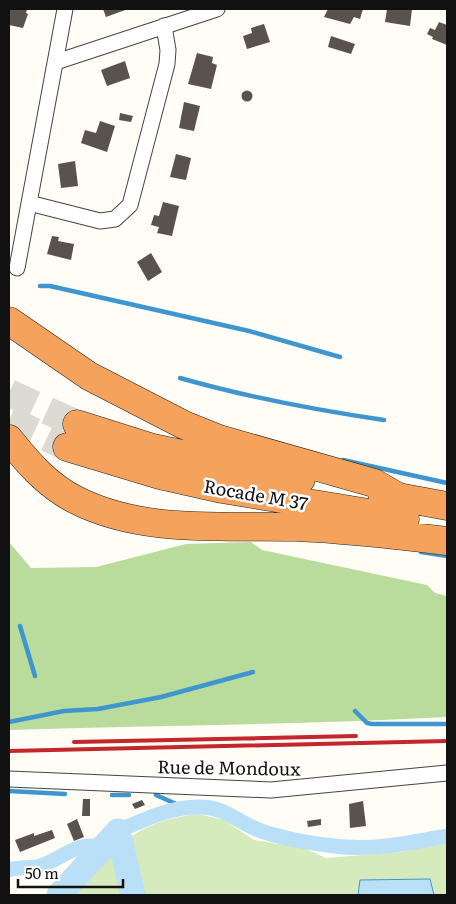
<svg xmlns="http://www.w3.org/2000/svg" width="456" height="904" font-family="Literata,serif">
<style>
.green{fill:#d5ebbd}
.forest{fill:#b9dc9c}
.water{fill:#b9e0f7;stroke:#3f96cf}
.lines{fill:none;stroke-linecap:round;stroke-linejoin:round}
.stream{stroke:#3f96cf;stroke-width:4.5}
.canal{stroke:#b9e0f7;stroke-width:15}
.river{stroke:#b9e0f7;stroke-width:25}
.building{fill:#5a524d}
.highway-tunnel{stroke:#dbdad3;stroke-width:28;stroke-dasharray:28 14;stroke-linecap:butt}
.street-casing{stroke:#444;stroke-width:17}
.highway-casing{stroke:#222;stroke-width:29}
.street{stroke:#fff;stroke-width:15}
.highway{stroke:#f5a25d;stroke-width:28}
.rail{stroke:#c4262e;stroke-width:4}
.labels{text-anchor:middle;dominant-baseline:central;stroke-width:5;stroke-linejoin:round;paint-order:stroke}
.street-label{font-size:18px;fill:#111;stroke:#fff}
</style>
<rect width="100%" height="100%" fill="#fffdf5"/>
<path class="green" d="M198,814L224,820L254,840L304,848L326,858L400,852L447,842V895H72C112,850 134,821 198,814Z"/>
<path class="forest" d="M9,542L31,568L96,567L186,544L251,542L262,550L427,585L435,593L447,596V717C301,725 155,725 9,730Z"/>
<path class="water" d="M430,879L434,895H358L360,880Z"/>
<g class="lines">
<path class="stream" d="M40,286H50L249,331L340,357
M180,378C247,397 315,410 384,420
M343,460L447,483
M421,552L447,556
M20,626L35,676
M355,711L367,723L372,724H447
M9,722L64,711L98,709L161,697L253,672
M9,791L65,794
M112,795H129
M156,795L185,808"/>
<path class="canal" d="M118,831C144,820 171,806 201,807C223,807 237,821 256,829C274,837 314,844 334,846C372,851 410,843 447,836
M9,870C21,866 34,869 43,865C64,857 79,840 102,848"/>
<path class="river" d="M59,895L118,831L133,895"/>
</g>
<path class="building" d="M9,9H27L26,13L28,14L23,28L9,25Z
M103,9H128L106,17Z
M328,9H363L360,19L354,17L350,24L324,17Z
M387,9H412L410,26L385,22Z
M439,22L447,25V45L432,39L433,37L427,34L430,28L435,30Z
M264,24L270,42L247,49L243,36L252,33L251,28Z
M331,36L355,44L351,54L328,47Z
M197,53L213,57L212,63L217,65L211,89L188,84Z
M125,61L130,78L107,86L101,70Z
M241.5 96a5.5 5.5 0 1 1 11 0a5.5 5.5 0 1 1-11 0Z
M184,102L200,106L194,131L179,128Z
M120,113L133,116L131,122L119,120Z
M100,121L115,126L107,152L81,143L85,130L96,133Z
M176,154L191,158L186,180L170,177Z
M75,161L78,186L61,188L58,164Z
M163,202L179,206L172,236L157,233L159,227L151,225L154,215L159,216Z
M52,236L59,237L58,241L74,244L71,260L47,254Z
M151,253L162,272L148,281L137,262Z
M83,799H90V816H82Z
M142,800L145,805L135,809L132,804Z
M363,801L366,826L350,828L349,804Z
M77,819L84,837L74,841L67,824Z
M321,819V825L308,827L307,821Z
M52,830L55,838L20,852L15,840L34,833V836Z"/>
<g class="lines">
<path class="highway-tunnel" d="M9,393L77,424
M9,420L67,447"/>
<defs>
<path id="street" d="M56,62L217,9
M29,203L100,221L115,219L130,205L167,64L168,50L164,26
M17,268L65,9
M9,779L271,790L447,773"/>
<path id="highway" d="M9,321L89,376L184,425L219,439L374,483L400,498
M77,424L153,448L301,479
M9,439C28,463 48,486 76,500C143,534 223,525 296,527C347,529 397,535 447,541
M67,447L160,475L222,489L405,519
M382,494L447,506"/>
</defs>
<use href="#street" class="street-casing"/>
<use href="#highway" class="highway-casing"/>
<use href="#street" class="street"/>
<use href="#highway" class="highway"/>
<path class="rail" d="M74,742L356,736
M9,751L447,741"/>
</g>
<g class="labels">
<g class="street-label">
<text transform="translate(256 494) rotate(10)">Rocade M 37</text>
<text transform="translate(229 767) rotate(1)">Rue de Mondoux</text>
</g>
</g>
<rect width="456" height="904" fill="none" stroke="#111111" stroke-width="20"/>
<path d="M18 879v8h105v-8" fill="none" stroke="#111111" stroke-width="2.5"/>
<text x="25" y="879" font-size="15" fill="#111111" stroke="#ffffff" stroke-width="4" paint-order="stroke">50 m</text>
</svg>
